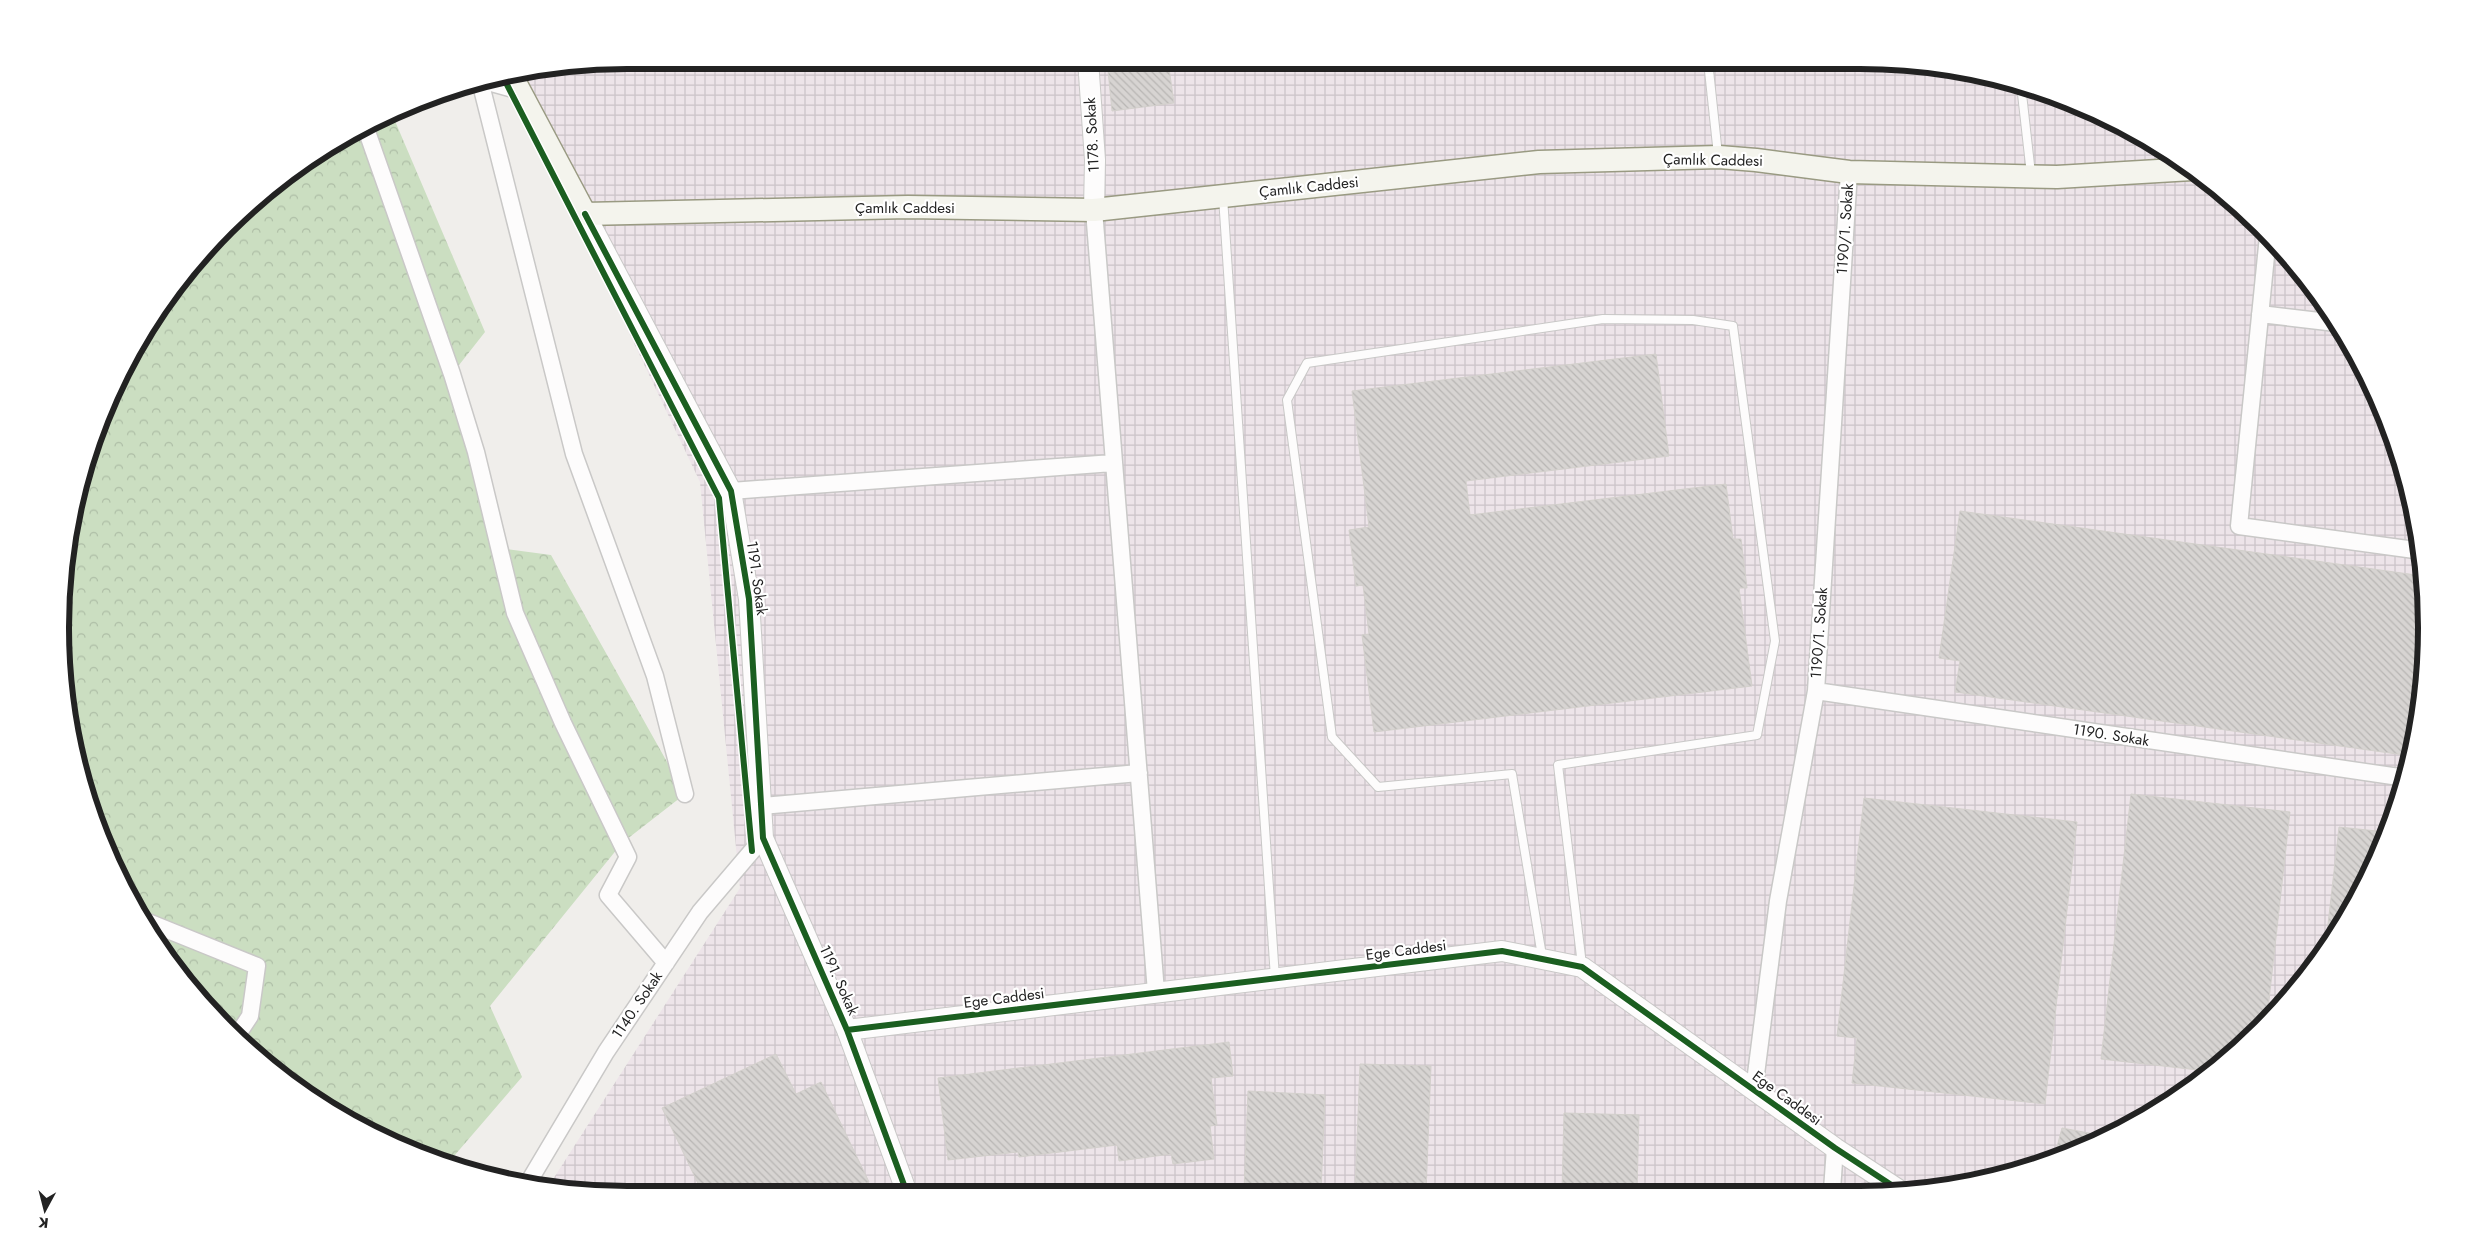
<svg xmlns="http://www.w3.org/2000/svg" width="2487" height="1255" font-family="Jost,sans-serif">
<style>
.industrial{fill:url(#industrial-grid)}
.forest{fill:url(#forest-crowns)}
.building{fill:url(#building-back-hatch);stroke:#d3d0cc}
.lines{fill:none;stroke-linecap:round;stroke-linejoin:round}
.service-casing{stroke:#c9c8c7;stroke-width:10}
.minor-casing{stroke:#c9c8c7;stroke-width:19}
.tertiary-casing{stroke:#c9c8c7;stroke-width:22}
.secondary-casing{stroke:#999a82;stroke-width:25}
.service{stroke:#fdfcfc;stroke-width:8}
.minor{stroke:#fdfcfc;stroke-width:16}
.tertiary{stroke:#fdfcfc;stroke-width:20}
.secondary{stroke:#f4f4ed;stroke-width:22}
.cycleway-casing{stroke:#fff;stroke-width:9}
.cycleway{stroke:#1b5e20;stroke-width:6}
.labels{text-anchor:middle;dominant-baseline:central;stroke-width:4.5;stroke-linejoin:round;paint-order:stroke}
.street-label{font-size:15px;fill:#222;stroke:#fff}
.rim{fill:none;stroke:#222;stroke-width:6}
</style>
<defs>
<pattern id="industrial-grid" width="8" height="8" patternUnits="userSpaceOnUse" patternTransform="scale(1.25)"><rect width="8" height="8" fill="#ede4e9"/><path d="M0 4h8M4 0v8" fill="none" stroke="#cbc3c8"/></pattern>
<pattern id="forest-crowns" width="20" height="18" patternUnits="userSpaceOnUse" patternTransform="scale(1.25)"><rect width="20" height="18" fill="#cbdec1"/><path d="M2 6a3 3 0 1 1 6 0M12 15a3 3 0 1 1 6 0" fill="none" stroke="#aebea6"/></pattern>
<pattern id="building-back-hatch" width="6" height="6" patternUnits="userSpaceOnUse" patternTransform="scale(1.25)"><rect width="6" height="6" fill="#d7d4d2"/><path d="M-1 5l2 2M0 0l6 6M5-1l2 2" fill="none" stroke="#b8b6b4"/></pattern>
</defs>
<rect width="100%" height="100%" fill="#f0eeeb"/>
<path class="industrial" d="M628,60L1896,61L2006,79L2110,118L2205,177L2286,253L2351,344L2397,445L2422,553L2426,664L2408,774L2369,878L2286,1001L2175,1099L2076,1152L1933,1190L591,1194L548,1187L740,888L700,482L506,74Z"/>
<path class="forest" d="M392,114L485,332L452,374L499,548L551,555L685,794L622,843L490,1006L522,1077L448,1163L377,1137L312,1099L226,1029L156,943L118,878L79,775L65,701L61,591L71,517L103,410L155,312L201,253L282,177L344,136Z"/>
<path class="building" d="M1107,60L1168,61L1174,103L1112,111Z
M1656,354L1669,456L1466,481L1470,515L1726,484L1733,539H1741L1747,588H1739L1752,686L1374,732L1362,635L1369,634L1363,585L1356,586L1349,530L1369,527L1352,391Z
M1960,511L2423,576L2426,664L2411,756L1955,692L1960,661L1939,658Z
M2131,794L2290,812L2267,1018L2207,1071L2101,1059Z
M1864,798L2077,822L2045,1104L1852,1083L1857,1038L1837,1036Z
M2339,827L2386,832L2369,878L2326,942Z
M1229,1042L1233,1076L1211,1078L1217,1125L1210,1126L1214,1159L1173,1164L1171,1154L1119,1161L1117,1145L1019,1157L1018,1152L948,1160L938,1078Z
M776,1054L796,1094L821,1082L869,1182L845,1193L703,1194L662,1108Z
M1360,1064L1431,1066L1426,1192H1355Z
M1248,1091L1325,1095L1321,1192H1244Z
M1564,1113L1639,1115L1637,1191H1562Z
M2062,1128L2105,1136L2076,1152L2054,1158Z"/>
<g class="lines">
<defs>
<path id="service" d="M1708,61L1718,155
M2021,85L2031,174
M1223,197L1275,978
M1542,956L1512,774L1378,787L1332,737L1287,400L1307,363L1603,319L1693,320L1733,326L1775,641L1757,735L1558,765L1582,965"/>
<path id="minor" d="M481,80L520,91
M480,81L574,454L655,676L685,794
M365,126L452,374L476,452L515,613L563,723L628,857L608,895L666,963
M1094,210L1156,992
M2268,236L2239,526L2422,551
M2260,314L2336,323
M731,491L1113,463
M1816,691L2406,778
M761,806L1139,773
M143,920L257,966L250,1016L236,1037
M1754,1090L1778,901L1816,691L1849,172
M528,1183L606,1052L700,912L763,838
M1832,1190L1835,1148"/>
<path id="tertiary" d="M1088,60L1095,160L1094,210
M585,214L731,491L749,599L763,838L847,1030L907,1193
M847,1030L1502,951L1582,967L1835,1148L1899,1190"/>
<path id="secondary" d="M510,73L585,214L908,207L1094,210L1539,162L1719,157L1756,160L1849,172L2057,177L2192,169"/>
</defs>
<use href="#service" class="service-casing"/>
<use href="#minor" class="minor-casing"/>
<use href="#tertiary" class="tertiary-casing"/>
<use href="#secondary" class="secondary-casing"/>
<use href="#service" class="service"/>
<use href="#minor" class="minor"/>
<use href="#tertiary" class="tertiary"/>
<use href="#secondary" class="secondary"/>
<defs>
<path id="cycleway" d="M502,75L719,498L752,851
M585,214L731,491L749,599L763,838L847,1030L907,1193
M847,1030L1502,951L1582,967L1835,1148L1899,1190"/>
</defs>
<use href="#cycleway" class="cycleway-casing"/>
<use href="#cycleway" class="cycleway"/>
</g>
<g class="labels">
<g class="street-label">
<text transform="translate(1092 135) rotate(-93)">1178. Sokak</text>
<text transform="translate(1713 160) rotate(1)">Çamlık Caddesi</text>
<text transform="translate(1309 187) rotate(-6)">Çamlık Caddesi</text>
<text x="905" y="208">Çamlık Caddesi</text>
<text transform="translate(1845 229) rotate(-86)">1190/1. Sokak</text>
<text transform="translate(757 578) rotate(82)">1191. Sokak</text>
<text transform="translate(1819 633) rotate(-86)">1190/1. Sokak</text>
<text transform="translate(2111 735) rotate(9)">1190. Sokak</text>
<text transform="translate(1406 950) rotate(-7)">Ege Caddesi</text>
<text transform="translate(839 980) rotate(66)">1191. Sokak</text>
<text transform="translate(1004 998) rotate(-7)">Ege Caddesi</text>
<text transform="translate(637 1005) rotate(-56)">1140. Sokak</text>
<text transform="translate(1787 1098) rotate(36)">Ege Caddesi</text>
</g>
</g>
<path d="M0 0H2487V1255H0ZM627 69H1860A558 558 0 0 1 2418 627V628A558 558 0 0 1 1860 1186H627A558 558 0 0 1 69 628V627A558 558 0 0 1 627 69Z" fill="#fff" fill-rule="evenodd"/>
<path class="rim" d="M627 69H1860A558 558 0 0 1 2418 627V628A558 558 0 0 1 1860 1186H627A558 558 0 0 1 69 628V627A558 558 0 0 1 627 69Z"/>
<g transform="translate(45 1210) rotate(187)" stroke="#ffffff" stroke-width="4" paint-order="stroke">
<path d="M0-4L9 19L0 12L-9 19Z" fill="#222222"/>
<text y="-8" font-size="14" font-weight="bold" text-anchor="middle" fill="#222222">K</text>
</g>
</svg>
